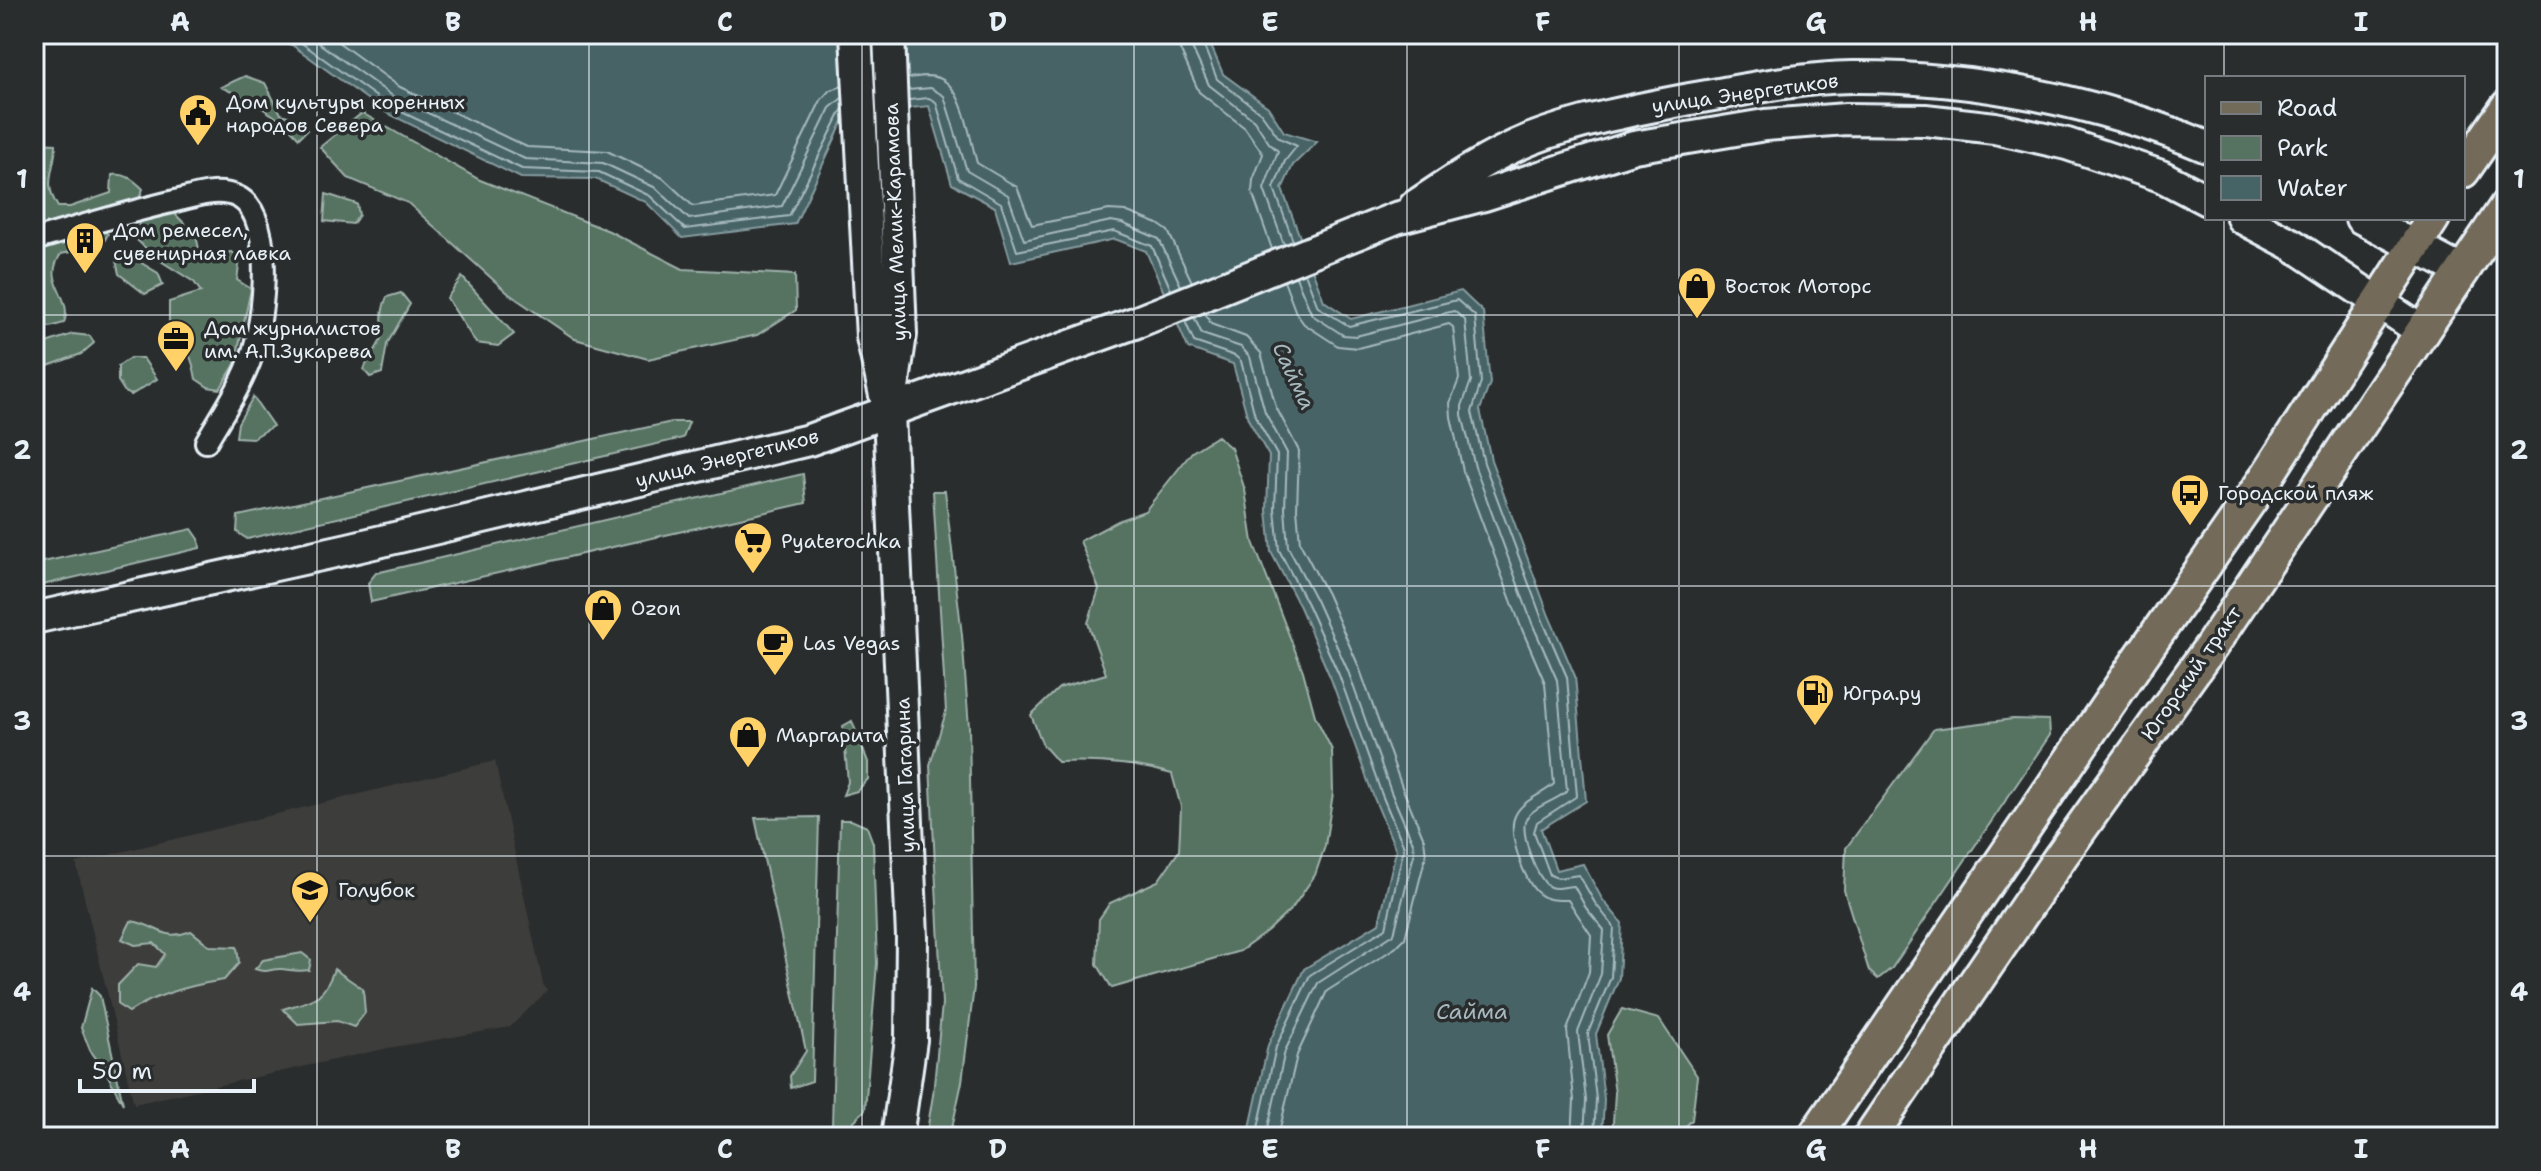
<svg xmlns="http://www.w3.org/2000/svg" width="2541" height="1171" font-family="'Shantell Sans',sans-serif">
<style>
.built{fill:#3e3e3a}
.green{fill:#567261;stroke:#9fb2ac;stroke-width:2}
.water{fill:#466466;stroke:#879ca0;stroke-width:2}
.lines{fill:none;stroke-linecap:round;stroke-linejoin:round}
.shore{stroke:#a7b9be;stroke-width:2}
.street-casing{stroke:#e8f1f8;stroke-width:26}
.secondary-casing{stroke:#e8f1f8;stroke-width:36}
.primary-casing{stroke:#e8f1f8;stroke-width:38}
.street{stroke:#2a2d2e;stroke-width:20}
.secondary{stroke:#2a2d2e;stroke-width:30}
.primary{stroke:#736b5a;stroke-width:32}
.grid{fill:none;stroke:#e8f1f8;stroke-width:2;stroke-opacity:0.55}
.labels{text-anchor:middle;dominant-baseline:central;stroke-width:7;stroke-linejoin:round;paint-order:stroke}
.street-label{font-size:20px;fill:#e8f1f8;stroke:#2a2d2e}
.poi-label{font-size:20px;fill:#e8f1f8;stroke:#2a2d2e;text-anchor:start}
.water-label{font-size:22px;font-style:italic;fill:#a7b9be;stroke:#2a2d2e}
.neatline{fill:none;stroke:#e8f1f8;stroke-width:3}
.grid-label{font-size:26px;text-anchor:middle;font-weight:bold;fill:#e8f1f8}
</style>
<rect width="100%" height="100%" fill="#2a2d2e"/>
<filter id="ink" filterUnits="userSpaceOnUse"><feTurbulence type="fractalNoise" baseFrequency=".0125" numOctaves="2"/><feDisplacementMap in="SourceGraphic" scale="16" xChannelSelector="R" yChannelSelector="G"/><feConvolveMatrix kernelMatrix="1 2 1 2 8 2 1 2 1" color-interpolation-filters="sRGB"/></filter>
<g filter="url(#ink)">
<path class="built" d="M495,761L543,984L547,991L510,1027L388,1048L134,1104L76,863Z"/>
<path class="green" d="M245,76L265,83L281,114L298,119L307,130L299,138C277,114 250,100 221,87Z
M362,113L480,180L609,231L683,269L795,275L796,310L757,335L648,359L575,339L509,294L408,203L348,178L320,147Z
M34,143L56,144C55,171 42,182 58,207H70L111,193L112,175C125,172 135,181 143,189L138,201L121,208L91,213L34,234Z
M326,194L357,204L359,215L353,224L324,221Z
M175,214L196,235L200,254L232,252L240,258L237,280L251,289L235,364L220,389L208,387L196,379C192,356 188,347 169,333V302L201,292L194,282L156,258L137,240L139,222Z
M100,229L108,234L102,245L61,254C41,282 74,297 64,323L50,327L34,324V254L69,238Z
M133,258L158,273L163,285L145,294L119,274L116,260Z
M462,277L514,334L498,346L476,343L447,298Z
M401,293L410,304L387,344L382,373L370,377L364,370C367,358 381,346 382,335C383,320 380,311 387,297Z
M73,334L90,336L94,343L81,354L34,371V347Z
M130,358H143L157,379L131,395L125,392L118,381V366Z
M253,397L273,426L253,438L236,437L238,423Z
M672,422H689L683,438L247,539L237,532L238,516Z
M1217,436L1231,448L1245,490L1253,542L1303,671L1315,716L1332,750L1333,793L1325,846L1315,875L1293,907L1268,931L1240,951L1112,988L1097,964L1099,919L1110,903L1158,881L1179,851L1181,807L1172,774C1134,763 1097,760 1058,762L1043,745L1031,715L1059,688L1106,674L1088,623L1099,589L1080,541L1120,520L1145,511L1192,452Z
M803,474L806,503L371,602L368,583L376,573Z
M933,491H945L962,635L969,727L974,987L962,1082L950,1137H926L933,1095L942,1004L930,765L946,712Z
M192,529L199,539L200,548L34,587V564Z
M2013,719L2049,720L2050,735L1892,968L1878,979L1869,971L1844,890L1846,848L1934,729Z
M852,721L868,762V779L857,791L843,795L848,782L843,726Z
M819,817L812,1081L791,1088L790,1076L806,1051L755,818Z
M840,820H851L867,827L873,843L877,963L865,1110L851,1124L832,1127Z
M131,921C159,925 162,942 191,931L210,946L237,947L239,963L224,980C192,985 156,994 129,1012L118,1005V985L138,964L156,967L165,954L154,943L135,945L122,939Z
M302,953L311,960L309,970C296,972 293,970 282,969C270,968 269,974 255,969L263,960Z
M334,969L363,989L365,1013L354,1027L337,1021L298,1024L283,1009C312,1000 324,1000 334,969Z
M92,988L100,996L123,1104L106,1072L90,1050L81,1028Z
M1622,1009L1659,1019L1697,1076L1692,1120L1675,1137H1612L1615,1093L1607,1035Z"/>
<path class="water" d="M258,34H1206L1223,74L1268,107L1284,132L1317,142L1293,165L1282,189L1324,301L1351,319L1461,291L1483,312L1490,383L1480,410L1491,460L1549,616L1575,676L1586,801L1541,829L1556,870L1583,864L1602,899L1622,923L1619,978L1596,1034L1604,1099L1602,1137H1248L1268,1045L1304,969L1379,923L1396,850L1374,798L1331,679L1300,607L1271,552L1267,510L1269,456L1248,419L1233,364L1188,348L1146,251L1115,239L1011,262L995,207L952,184L929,106L846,115L795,224L682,238L646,202L596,179L521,178L385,112L292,45Z"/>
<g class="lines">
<path class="shore" d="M283,34L296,39L389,106L522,169L599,172L650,196L685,229L789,216L843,108
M306,34L394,97L525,159L603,163L656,188L689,219L782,206L830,108L842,98
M327,34L400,87L527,147L607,151L663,178L693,206L775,195L821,100L829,91L842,86
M1177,34L1179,47L1199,92L1245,128L1263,154L1253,180L1252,192L1272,249
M1189,34L1190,43L1209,85L1254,120L1269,143L1278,151L1264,189L1284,245
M1199,34L1217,79L1261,113L1279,138L1297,146L1285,161L1274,188L1293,241
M908,78C918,77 929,74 939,78C964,87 970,140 977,163L1017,187L1032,225L1109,210L1125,211L1158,224L1168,231L1192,282
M908,90L931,88L944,96L967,171L1008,195L1024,240L1111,221L1122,223L1159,239L1181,286
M909,100L929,98L936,102L958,178L1001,203L1017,251L1114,231L1152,246L1171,290
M1305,273L1318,307L1349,326L1457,300L1475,316L1481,382L1472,412L1484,463L1542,619L1567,677L1577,796L1537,822L1534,832L1550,875L1558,878L1579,875L1595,903L1614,927L1611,977L1588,1033L1596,1099L1594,1137
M1296,277L1312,315L1343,335L1356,336L1454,311L1465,320L1471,381L1462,406V415L1475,467L1532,623L1557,680L1567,791C1556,801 1534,806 1526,819C1519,831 1537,881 1550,887C1558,890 1566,886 1574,886L1586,908L1604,930L1601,974L1578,1032L1586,1100L1584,1137
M1284,281L1296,313L1304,324L1338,346L1358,348L1449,324L1453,327L1459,379L1450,403L1451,417L1463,471L1521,627L1545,683L1554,784C1542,795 1522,800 1515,816C1507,832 1524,882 1538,893C1547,901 1557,900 1568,900L1591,935L1589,972L1567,1030L1574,1100L1572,1137
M1205,313L1211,324L1246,337L1261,353L1276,407L1299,451L1297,509L1300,543L1327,594L1359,667L1402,787L1424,839L1426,855L1405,938L1395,948L1327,991L1297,1055L1278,1137
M1194,317L1202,334L1241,347L1250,357L1265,412L1287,453L1285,509L1288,547L1316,600L1348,671L1391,792L1413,843L1414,854L1394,934L1318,983L1285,1051L1266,1137
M1185,321L1194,342L1235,356L1241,361L1255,416L1277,455L1275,509L1279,550L1307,604L1339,675L1382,795L1404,847L1386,928L1310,975L1276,1047L1256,1137"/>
<defs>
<path id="street" d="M34,240C81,226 128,212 175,201C193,197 211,190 229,194C279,202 264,321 252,355C242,386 222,414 206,442"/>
<path id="secondary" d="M856,34L872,337L889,413L912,937L911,1040L897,1137
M889,34L901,334L892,395
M1415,206C1452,181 1489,156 1531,139C1580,120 1638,109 1690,99C1743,90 1798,78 1852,77C1970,76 2099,101 2207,147
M2242,218L2293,245L2423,332
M2361,218L2463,272
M34,618L348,549L809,440L1137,322L1396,218L1484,195L1634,147L1765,125L1846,119L1925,120L1995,128L2067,144L2161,176L2207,200"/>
<path id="primary" d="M2463,171L2507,107
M1814,1137L2140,658L2267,476L2433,218
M1870,1137L2061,856L2212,645L2507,205"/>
</defs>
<use href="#street" class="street-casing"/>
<use href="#secondary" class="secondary-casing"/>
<use href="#primary" class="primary-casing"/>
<use href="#street" class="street"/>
<use href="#secondary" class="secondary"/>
<use href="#primary" class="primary"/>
</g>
</g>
<path class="grid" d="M317,34V1137M589,34V1137M862,34V1137M1134,34V1137M1407,34V1137M1679,34V1137M1952,34V1137M2224,34V78M2224,218V1137M34,315H2507M34,586H2507M34,856H2507"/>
<defs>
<symbol id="civic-pin" viewBox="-11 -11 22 30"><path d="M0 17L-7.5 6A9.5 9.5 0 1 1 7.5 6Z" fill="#ffd166" stroke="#2a2d2e"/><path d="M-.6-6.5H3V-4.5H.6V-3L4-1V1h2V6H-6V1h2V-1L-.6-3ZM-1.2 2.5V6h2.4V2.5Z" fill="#111"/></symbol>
<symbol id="building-pin" viewBox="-11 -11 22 30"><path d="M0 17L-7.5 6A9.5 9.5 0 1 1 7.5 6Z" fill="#ffd166" stroke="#2a2d2e"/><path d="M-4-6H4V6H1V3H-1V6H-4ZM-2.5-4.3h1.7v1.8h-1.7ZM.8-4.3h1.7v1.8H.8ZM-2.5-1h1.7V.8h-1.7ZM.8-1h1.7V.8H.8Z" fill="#111"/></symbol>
<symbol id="shop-pin" viewBox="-11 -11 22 30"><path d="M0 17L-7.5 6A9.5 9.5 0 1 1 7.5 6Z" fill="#ffd166" stroke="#2a2d2e"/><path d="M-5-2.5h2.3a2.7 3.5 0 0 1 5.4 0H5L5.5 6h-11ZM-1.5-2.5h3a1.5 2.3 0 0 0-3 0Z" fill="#111"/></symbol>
<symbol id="office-pin" viewBox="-11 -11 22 30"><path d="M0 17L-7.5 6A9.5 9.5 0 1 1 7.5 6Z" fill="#ffd166" stroke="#2a2d2e"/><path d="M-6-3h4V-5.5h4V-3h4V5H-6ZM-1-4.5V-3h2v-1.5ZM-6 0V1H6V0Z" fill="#111"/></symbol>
<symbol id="bus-pin" viewBox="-11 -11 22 30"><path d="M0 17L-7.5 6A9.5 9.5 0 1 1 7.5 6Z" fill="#ffd166" stroke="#2a2d2e"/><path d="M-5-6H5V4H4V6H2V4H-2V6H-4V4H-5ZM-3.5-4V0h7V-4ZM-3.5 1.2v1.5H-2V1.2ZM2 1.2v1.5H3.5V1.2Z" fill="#111"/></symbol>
<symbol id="supermarket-pin" viewBox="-11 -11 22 30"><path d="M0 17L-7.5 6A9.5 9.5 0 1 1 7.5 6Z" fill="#ffd166" stroke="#2a2d2e"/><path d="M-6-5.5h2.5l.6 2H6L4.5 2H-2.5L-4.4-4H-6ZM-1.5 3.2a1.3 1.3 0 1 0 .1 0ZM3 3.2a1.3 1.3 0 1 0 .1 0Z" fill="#111"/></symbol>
<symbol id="cafe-pin" viewBox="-11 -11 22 30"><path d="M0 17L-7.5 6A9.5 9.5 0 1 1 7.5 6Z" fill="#ffd166" stroke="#2a2d2e"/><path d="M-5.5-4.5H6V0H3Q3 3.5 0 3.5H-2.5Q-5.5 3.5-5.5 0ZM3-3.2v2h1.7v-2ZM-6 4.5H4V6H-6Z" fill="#111"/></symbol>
<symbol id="fuel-pin" viewBox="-11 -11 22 30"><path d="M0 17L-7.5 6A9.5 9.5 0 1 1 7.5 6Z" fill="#ffd166" stroke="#2a2d2e"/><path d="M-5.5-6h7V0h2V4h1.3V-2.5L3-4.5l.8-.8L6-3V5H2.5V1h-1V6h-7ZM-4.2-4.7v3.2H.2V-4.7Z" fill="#111"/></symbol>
<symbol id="school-pin" viewBox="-11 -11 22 30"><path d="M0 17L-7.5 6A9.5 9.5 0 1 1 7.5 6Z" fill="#ffd166" stroke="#2a2d2e"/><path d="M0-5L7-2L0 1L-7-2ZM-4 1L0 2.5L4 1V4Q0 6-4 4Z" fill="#111"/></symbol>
</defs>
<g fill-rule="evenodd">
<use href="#civic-pin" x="176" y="91" width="44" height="60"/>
<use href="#building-pin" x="63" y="219" width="44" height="60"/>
<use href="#shop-pin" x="1675" y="264" width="44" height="60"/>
<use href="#office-pin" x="154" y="317" width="44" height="60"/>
<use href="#bus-pin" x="2168" y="471" width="44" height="60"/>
<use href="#supermarket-pin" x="731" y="519" width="44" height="60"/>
<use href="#shop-pin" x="581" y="586" width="44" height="60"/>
<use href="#cafe-pin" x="753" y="621" width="44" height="60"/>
<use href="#fuel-pin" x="1793" y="671" width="44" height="60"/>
<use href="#shop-pin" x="726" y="713" width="44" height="60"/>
<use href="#school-pin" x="288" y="868" width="44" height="60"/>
</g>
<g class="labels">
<g class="street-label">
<text transform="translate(1745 93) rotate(-8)">улица Энергетиков</text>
<text transform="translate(895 222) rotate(-92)">улица Мелик-Карамова</text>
<text transform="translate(727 458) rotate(-14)">улица Энергетиков</text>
<text transform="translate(2191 673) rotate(-55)">Югорский тракт</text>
<text transform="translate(905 775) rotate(-92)">улица Гагарина</text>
</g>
<g class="poi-label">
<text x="226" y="102">Дом культуры коренных<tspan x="226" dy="23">народов Севера</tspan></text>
<text x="113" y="230">Дом ремесел,<tspan x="113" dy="23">сувенирная лавка</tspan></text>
<text x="1725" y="286">Восток Моторс</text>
<text x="204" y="328">Дом журналистов<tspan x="204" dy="23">им. А.П.Зукарева</tspan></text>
<text x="2218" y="493">Городской пляж</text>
<text x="781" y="541">Pyaterochka</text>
<text x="631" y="608">Ozon</text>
<text x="803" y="643">Las Vegas</text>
<text x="1843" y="693">Югра.ру</text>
<text x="776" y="735">Маргарита</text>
<text x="338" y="890">Голубок</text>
</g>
<g class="water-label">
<text transform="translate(1294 376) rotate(65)">Сайма</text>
<text x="1472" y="1011">Сайма</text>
</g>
</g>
<rect width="2541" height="1171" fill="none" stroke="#2a2d2e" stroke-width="88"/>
<rect x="2205" y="76" width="260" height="144" fill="#2a2d2e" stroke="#767b7f" stroke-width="2"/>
<rect x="2221" y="102" width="40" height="12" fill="#736b5a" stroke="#767b7f" stroke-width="2"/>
<text x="2277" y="116" font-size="24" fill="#e8f1f8">Road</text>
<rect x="2221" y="136" width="40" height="24" fill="#567261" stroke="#767b7f" stroke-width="2"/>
<text x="2277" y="156" font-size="24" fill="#e8f1f8">Park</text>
<rect x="2221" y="176" width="40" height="24" fill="#466466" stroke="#767b7f" stroke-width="2"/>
<text x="2277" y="196" font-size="24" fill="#e8f1f8">Water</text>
<path d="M80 1079v12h174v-12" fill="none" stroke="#e8f1f8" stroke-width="4"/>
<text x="92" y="1079" font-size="24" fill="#e8f1f8" stroke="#2a2d2e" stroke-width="6" paint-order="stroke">50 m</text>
<rect x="44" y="44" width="2453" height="1083" class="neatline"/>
<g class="grid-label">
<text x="180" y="31">A</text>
<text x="453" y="31">B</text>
<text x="725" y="31">C</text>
<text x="998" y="31">D</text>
<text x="1270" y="31">E</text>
<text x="1543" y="31">F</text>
<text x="1816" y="31">G</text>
<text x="2088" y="31">H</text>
<text x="2361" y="31">I</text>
<text x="22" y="188">1</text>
<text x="2519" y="188">1</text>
<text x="22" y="459">2</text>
<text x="2519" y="459">2</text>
<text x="22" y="730">3</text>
<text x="2519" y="730">3</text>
<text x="22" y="1001">4</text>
<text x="2519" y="1001">4</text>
<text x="180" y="1158">A</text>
<text x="453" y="1158">B</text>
<text x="725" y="1158">C</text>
<text x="998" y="1158">D</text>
<text x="1270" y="1158">E</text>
<text x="1543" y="1158">F</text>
<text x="1816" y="1158">G</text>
<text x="2088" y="1158">H</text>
<text x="2361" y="1158">I</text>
</g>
</svg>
